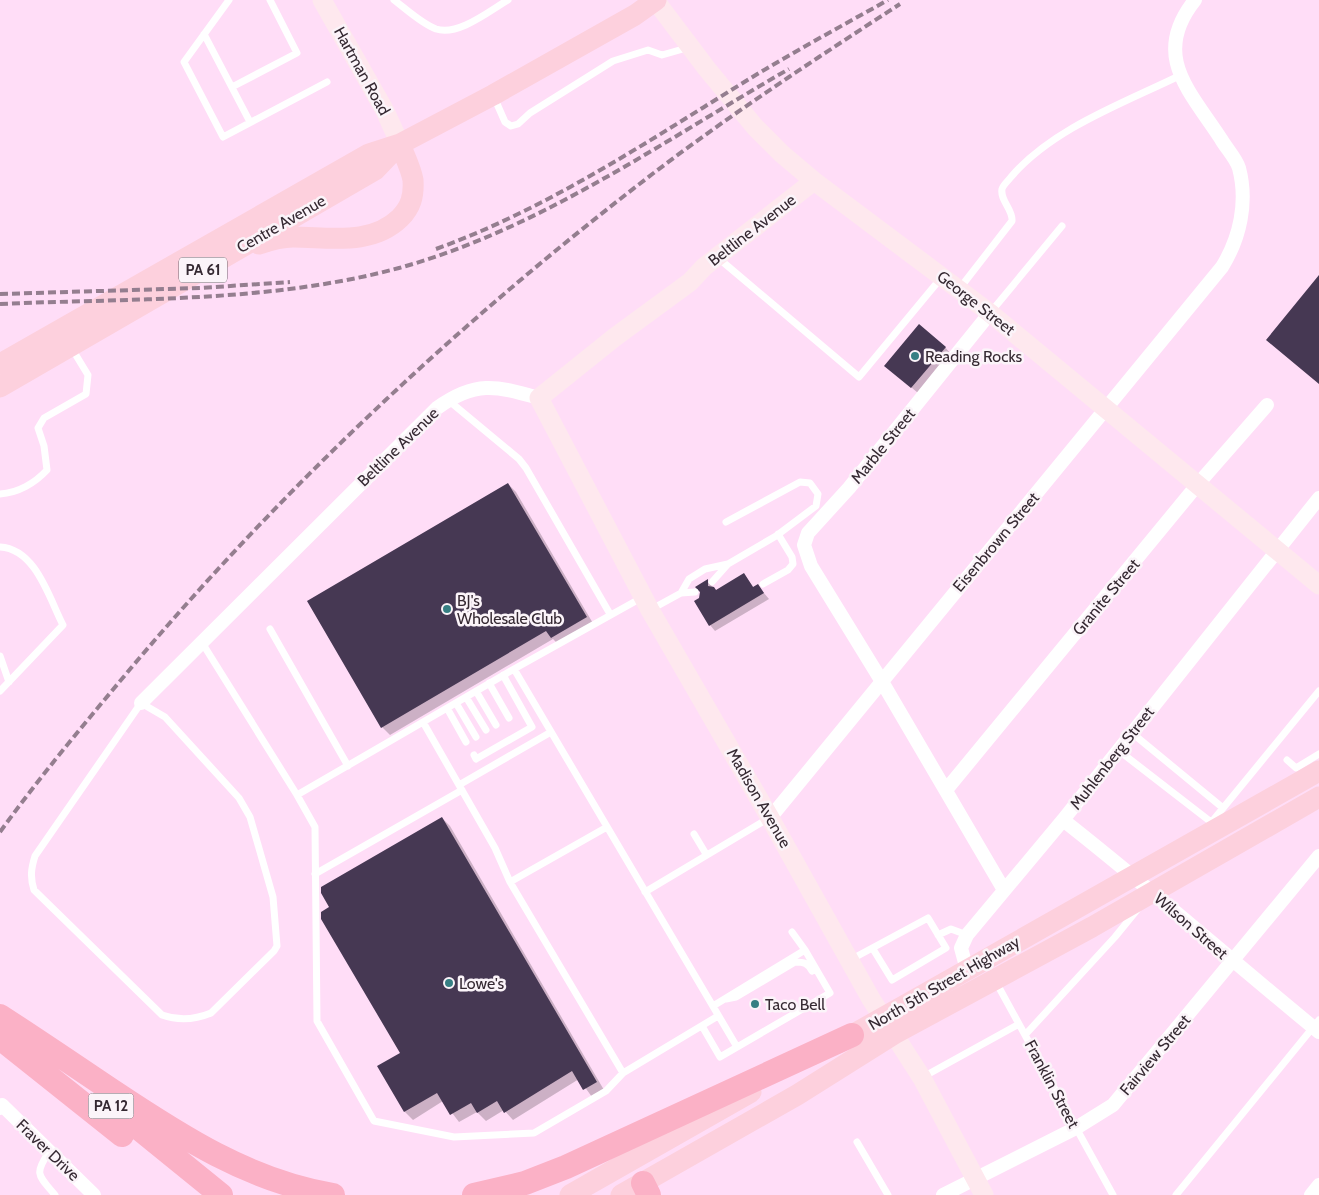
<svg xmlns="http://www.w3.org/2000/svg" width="1319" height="1195" font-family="Cabin,sans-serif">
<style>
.shadow{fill:#0003}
.building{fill:#463853}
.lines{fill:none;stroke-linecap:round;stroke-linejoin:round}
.lane{stroke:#fff;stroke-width:7}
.street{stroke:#fff;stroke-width:14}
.secondary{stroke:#fee8ee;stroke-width:19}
.primary{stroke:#fdd0dd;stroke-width:21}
.highway{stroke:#fbb1c6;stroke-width:24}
.rail{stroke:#947e8f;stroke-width:4;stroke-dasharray:8 4;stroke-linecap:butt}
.poi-dot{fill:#367f83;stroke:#fbf4f9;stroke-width:2}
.labels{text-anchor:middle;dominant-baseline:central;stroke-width:5;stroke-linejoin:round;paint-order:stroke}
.shield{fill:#fbf4f9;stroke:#70666e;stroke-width:1}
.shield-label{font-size:15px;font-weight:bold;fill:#352932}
.street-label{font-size:16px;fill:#352932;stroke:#fbf4f9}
.poi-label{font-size:16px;fill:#352932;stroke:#fbf4f9;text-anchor:start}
</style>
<rect width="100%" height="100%" fill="#ffddf7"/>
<path class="shadow" d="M945,347L950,353L918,393L892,371Z
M508,484L516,492L594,625L560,646L553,639L390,735L382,727Z
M744,574L754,588L758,586L769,599L715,631L710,625L707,581L717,591Z
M442,818L450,826L604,1090L592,1097L579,1079L513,1120L504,1110L486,1121L477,1112L459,1122L443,1101L413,1120L405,1112L401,1053Z"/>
<path class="building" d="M1319,275V384L1266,340Z
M919,324L946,347L911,388L884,366Z
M508,483L587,617L551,638L546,631L381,728L307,601Z
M744,573L753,587L758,584L764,593L709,626L694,601L699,598L700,592L695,587L708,579V586L714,587L716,590Z
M442,817L597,1082L583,1090L572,1071L504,1113L497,1101L477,1113L471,1103L450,1115L437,1093L404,1112L377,1066L400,1053L321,919V912L329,907L321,893V887Z"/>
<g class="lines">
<path class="lane" d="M229,0L184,62L223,137L327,82
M394,0C406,9 422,24 436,29C459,36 489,11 508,0
M204,34L250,122
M232,87L297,53L270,0
M494,97L505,122L511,126L518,124L530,113L613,61L648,50L662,55L690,47
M717,257L859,377L941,278
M960,288L1012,221C1013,209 1000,201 1002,189C1003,185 1008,181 1011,177C1053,128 1124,103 1181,75
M990,313L1062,226
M448,400L519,459L526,468L610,614
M0,494C18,493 35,483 47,470L44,446L38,428L44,418L86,394L88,375L71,347
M0,547C36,549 49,598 63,625L0,691
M712,582L728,564
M763,584L788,570L793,564L792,557L778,534
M681,593L689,579L705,569L728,564L776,536L816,506L818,494L810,483L800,482L726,522
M643,597L514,669L737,1047
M650,610L681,593L695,592
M270,629L348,766
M201,641L297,795L423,722
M0,656L9,682
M514,669L423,722L495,848L510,882L623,1073L718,1016
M489,683L509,718
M476,691L496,725
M466,697L486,730
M141,703L165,717L239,798L250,817L273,897L277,946L274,951L211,1013C194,1020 179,1021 162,1015L34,890C30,877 31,869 35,856Z
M456,703L476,737
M447,708L466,742
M1132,733L1223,808
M1118,750L1211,822
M474,755L476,759L532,727L503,675
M1287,760L1296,768L1319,754
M459,785L551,732
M297,795L315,827L317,1021L374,1121L454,1137L534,1133L606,1091L623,1073
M1210,824L1319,691
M694,834L706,854
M315,874L462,790
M510,882L607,827
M645,892L769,818
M792,932L805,950
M938,935L951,929L967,935
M850,960L928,918L946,948L892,980L873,949
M996,982L1025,1035
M726,999L736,997L795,962C804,962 808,963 812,971
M702,1026L720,1057L830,993L805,950L713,1006
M923,1077L1019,1024
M857,1142L888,1195
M49,1152C34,1174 38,1175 55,1195
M1113,1195L1025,1035L1115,937L1137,910
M1176,1195L1319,1020"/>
<path class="street" d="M990,313L849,488L808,533L804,545L811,566L881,680L1004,890
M141,703L437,408C476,380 496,386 539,398
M946,790L1198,484L1267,405
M770,818L1222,267C1240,238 1248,202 1239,168C1236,158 1226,148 1221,139C1189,90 1151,55 1195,0
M1063,820C1150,888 1233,962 1319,1032
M967,970L961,948L967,935L1063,820L1319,498
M0,1108L2,1105L94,1195
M943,1195L1076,1128L1113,1105L1319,856
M1311,1195L1319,1185"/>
<path class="secondary" d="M322,0L385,111L400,144
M655,0L707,69L755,127L782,154L814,181L990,313L1319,585
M814,181L704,267L690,282L615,337L539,398L650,610L770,818L871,999L922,1078L984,1195"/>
<path class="primary" d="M259,244C271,240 282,237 293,237C330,237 371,246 400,218C411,207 414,196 413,180C411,168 404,155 400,144
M0,364L369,154L400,144L493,95L635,15L656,0
M0,387L375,170L398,146
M838,1043L1319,771
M570,1195L751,1092
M621,1195L797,1095L894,1034L1092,927L1319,797"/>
<path class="highway" d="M0,1016C37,1040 74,1065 111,1090C180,1136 249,1181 333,1195
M0,1038L122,1135
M110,1105L221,1195
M643,1183L649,1195
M474,1195L525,1183L566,1167L852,1035"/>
<path class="rail" d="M436,249C552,207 654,137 759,73C801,48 845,24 888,0
M0,294L200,288L290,282
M0,304C133,298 269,303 399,268C540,229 663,141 789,69
M0,832C41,775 86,722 131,668C286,484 464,318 655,172C734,112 817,58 900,4"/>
</g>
<g class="poi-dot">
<circle cx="915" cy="356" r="5"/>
<circle cx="447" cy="609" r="5"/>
<circle cx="449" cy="983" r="5"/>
<circle cx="755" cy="1004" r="5"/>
</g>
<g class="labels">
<g class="shield">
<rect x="179" y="257.5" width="48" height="25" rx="4"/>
<rect x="88.5" y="1093.5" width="45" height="25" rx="4"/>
</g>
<g class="shield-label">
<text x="203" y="270">PA 61</text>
<text x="111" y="1106">PA 12</text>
</g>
<g class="street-label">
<text transform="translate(362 71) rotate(61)">Hartman Road</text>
<text transform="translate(281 224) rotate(-30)">Centre Avenue</text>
<text transform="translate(752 230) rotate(-38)">Beltline Avenue</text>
<text transform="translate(976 303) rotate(38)">George Street</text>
<text transform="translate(883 446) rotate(-51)">Marble Street</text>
<text transform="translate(398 447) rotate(-44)">Beltline Avenue</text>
<text transform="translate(996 542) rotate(-50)">Eisenbrown Street</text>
<text transform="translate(1106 597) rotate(-50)">Granite Street</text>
<text transform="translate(1112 758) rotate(-52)">Muhlenberg Street</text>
<text transform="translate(759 798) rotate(60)">Madison Avenue</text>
<text transform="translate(1191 926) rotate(41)">Wilson Street</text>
<text transform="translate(944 983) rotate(-30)">North 5th Street Highway</text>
<text transform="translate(1155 1055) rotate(-50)">Fairview Street</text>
<text transform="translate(1052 1084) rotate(62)">Franklin Street</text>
<text transform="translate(48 1150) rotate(44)">Fraver Drive</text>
</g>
<g class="poi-label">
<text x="925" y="356">Reading Rocks</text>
<text x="457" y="600">BJ's<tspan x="457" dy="18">Wholesale Club</tspan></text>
<text x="459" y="983">Lowe's</text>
<text x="765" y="1004">Taco Bell</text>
</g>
</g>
</svg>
